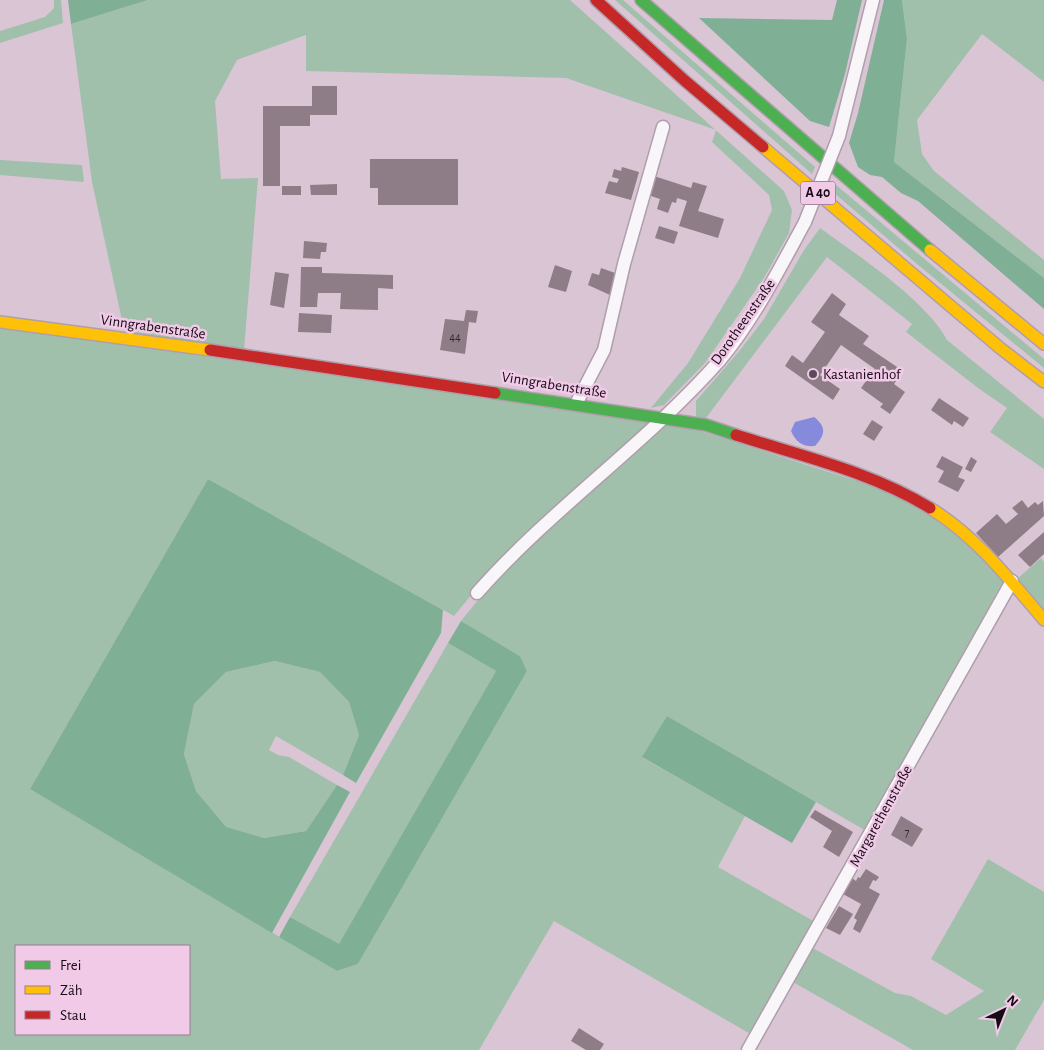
<svg xmlns="http://www.w3.org/2000/svg" width="1044" height="1050" font-family="'Alegreya Sans',sans-serif">
<style>
.green{fill:#a1c0ac;fill-rule:evenodd}
.forest{fill:#7fb095}
.water{fill:#858adc}
.building{fill:#8e7d87}
.lines{fill:none;stroke-linecap:round;stroke-linejoin:round}
.street-casing{stroke:#af9eab;stroke-width:15}
.fast-casing{stroke:#af9eab;stroke-width:14}
.slow-casing{stroke:#af9eab;stroke-width:14}
.jam-casing{stroke:#af9eab;stroke-width:14}
.street{stroke:#f9f6f9;stroke-width:12}
.fast{stroke:#4caf50;stroke-width:11}
.slow{stroke:#ffc107;stroke-width:11}
.jam{stroke:#c62828;stroke-width:11}
.street-bridge-casing{stroke:#af9eab;stroke-width:15;stroke-linecap:butt}
.street-bridge{stroke:#f9f6f9;stroke-width:12}
.poi-dot{fill:#5b4b58;stroke:#f0cae7;stroke-width:2}
.labels{text-anchor:middle;dominant-baseline:central;stroke-width:5;stroke-linejoin:round;paint-order:stroke}
.number-label{font-size:12px;fill:#342731}
.shield{fill:#f0cae7;stroke:#574453;stroke-width:1}
.shield-label{font-size:14px;font-weight:bold;fill:#160a14}
.street-label{font-size:15px;fill:#160a14;stroke:#f0cae7}
.poi-label{font-size:15px;fill:#160a14;stroke:#f0cae7;text-anchor:start}
</style>
<rect width="100%" height="100%" fill="#dac5d5"/>
<path class="green" d="M54,0H61L63,23L0,43V31L45,17L54,8Z
M148,0H570L784,191L792,210L789,233L764,278L705,363L664,405L651,408L688,363L740,278L772,210L769,195L712,142L716,130L566,78L306,71V35L237,60L215,101L221,179L258,178L244,350L127,332L123,325L92,182L71,24Z
M615,0H623L815,167L812,174Z
M902,0H1044V82L982,34L917,120L922,154L934,171L1044,260V278L894,162L907,39Z
M0,160L82,165L84,182L0,175Z
M836,185L1044,359V368L917,264L833,192Z
M820,228C856,254 927,301 947,340L1044,419V469L990,432L1007,408L978,388L906,332L912,324L827,257L703,422L696,417V401L741,349L764,319L804,250Z
M0,326L652,422L486,577L454,616L208,479L30,789L337,971L358,964L527,671L520,656L461,621L512,558L658,427L675,423L901,495L946,523L1003,578L1004,588L868,832L667,716L643,758L745,816L718,867L817,923L754,1036L554,921L479,1050H0ZM16,946H189V1034H16Z
M1041,558L1044,562V613L1017,579Z
M448,643L496,671L339,945L290,917Z
M275,661L320,672L349,702L359,735L343,775L276,736L269,750L278,755L289,757L337,785L306,831L264,838L226,828L196,791L184,754L194,704L226,672Z
M988,859L1044,892V1000L1015,1050H913L791,981L811,947L895,993L911,996L946,1015L984,991L931,959Z"/>
<path class="forest" d="M68,0H148L71,24Z
M837,0H862L845,74L829,127L810,121L699,18L832,20Z
M884,0H902L907,39L894,162L1044,278V309L918,201L901,193L882,177L870,175L858,167L849,143L858,113Z
M208,479L443,610L441,633L356,783L343,775L359,735L349,702L320,672L275,661L226,672L194,704L184,754L196,791L226,827L264,838L306,831L337,785L350,792L272,933L30,789Z
M461,621L520,656L527,671L358,964L337,971L279,937L290,917L339,944L496,671L448,643Z
M667,716L816,802L792,843L642,757Z"/>
<path class="water" d="M814,417C827,427 825,435 815,446C802,447 796,442 791,431L795,422Z"/>
<path class="building" d="M312,86H337V115H310V126H280V186H263V106H312Z
M370,159H458V205H378V188H370Z
M622,167L639,172L631,200L605,193L609,181L617,183L619,179L612,177L614,169L621,171Z
M654,176L691,188L693,182L707,186L698,211L724,219L718,238L679,226L687,201L677,198L676,203L672,202L668,213L657,209L660,199L648,195Z
M337,184V195H311L310,185Z
M282,186H301V195H282Z
M659,226L678,232L674,244L655,238Z
M304,241L327,243L326,252H321L320,259L303,258Z
M555,265L572,271L566,292L548,287Z
M301,267H322V273L393,275V289L378,288V310L340,309L341,293H318L317,307H300Z
M601,268L618,274L610,295L588,285L592,273L599,275Z
M275,272L289,274L284,308L270,305Z
M832,293L846,304L839,315L869,336L863,344L903,371L894,384L905,392L890,414L880,407L883,404L861,388L875,369L841,345L820,375L840,389L833,400L785,366L792,355L803,363L825,332L811,322Z
M466,310L478,311L476,323L469,322L465,354L440,350L445,319L464,321Z
M299,313L332,315L331,333L298,332Z
M939,398L969,418L963,427L954,421L952,425L931,410Z
M872,420L883,427L874,441L863,434Z
M942,456L963,467L958,477L965,480L958,492L938,482L944,471L936,467Z
M971,457L977,461L971,472L965,469Z
M1022,500L1028,508L1035,502L1038,505L1043,501L1044,516L998,557L976,533L997,514L1006,524L1018,514L1012,508Z
M1044,532V554L1030,567L1018,555Z
M815,810L853,832L839,857L823,847L832,831L810,817Z
M901,816L923,829L912,847L891,835Z
M866,869L879,877L876,881L873,880L869,888L880,894L860,933L853,929L857,920L854,918L861,904L843,894L852,878L856,881L858,877L860,878Z
M839,906L853,914L840,935L826,928Z
M579,1028L604,1044L600,1050H586L571,1041Z"/>
<g class="lines">
<defs>
<path id="street" d="M839,136L873,0
M576,404L604,350L624,264L663,127
M477,593C551,509 646,444 720,360C753,321 781,266 805,222
M748,1050L1012,581"/>
<path id="fast" d="M641,0L930,250
M495,393L706,425L736,435"/>
<path id="slow" d="M763,147L1000,348L1044,382
M930,250L1044,344
M0,322L210,350
M930,508C977,537 1009,579 1044,620"/>
<path id="jam" d="M596,0L684,80L763,147
M210,350L495,393
M736,435C801,456 872,472 930,508"/>
</defs>
<use href="#street" class="street-casing"/>
<use href="#fast" class="fast-casing"/>
<use href="#slow" class="slow-casing"/>
<use href="#jam" class="jam-casing"/>
<use href="#street" class="street"/>
<use href="#fast" class="fast"/>
<use href="#slow" class="slow"/>
<use href="#jam" class="jam"/>
<defs>
<path id="street-bridge" d="M805,222L839,136"/>
</defs>
<use href="#street-bridge" class="street-bridge-casing"/>
<use href="#street-bridge" class="street-bridge"/>
</g>
<circle class="poi-dot" cx="813" cy="374" r="5"/>
<g class="labels">
<g class="number-label">
<text x="455" y="337">44</text>
<text x="907" y="832">7</text>
</g>
<rect class="shield" x="800.5" y="181.5" width="35" height="23" rx="4"/>
<g class="shield-label">
<text x="818" y="193">A 40</text>
</g>
<g class="street-label">
<text transform="translate(743 322) rotate(-55)">Dorotheenstraße</text>
<text transform="translate(153 327) rotate(8)">Vinngrabenstraße</text>
<text transform="translate(554 385) rotate(9)">Vinngrabenstraße</text>
<text transform="translate(881 816) rotate(-61)">Margarethenstraße</text>
</g>
<g class="poi-label">
<text x="823" y="374">Kastanienhof</text>
</g>
</g>
<rect x="15" y="945" width="175" height="90" fill="#f0cae7" stroke="#997d93"/>
<rect x="25" y="961" width="25" height="8" fill="#4caf50" stroke="#997d93"/>
<text x="60" y="970" font-size="15" fill="#160a14">Frei</text>
<rect x="25" y="986" width="25" height="8" fill="#ffc107" stroke="#997d93"/>
<text x="60" y="995" font-size="15" fill="#160a14">Zäh</text>
<rect x="25" y="1011" width="25" height="8" fill="#c62828" stroke="#997d93"/>
<text x="60" y="1020" font-size="15" fill="#160a14">Stau</text>
<g transform="translate(1004 1010) rotate(43)" stroke="#f0cae7" stroke-width="4" paint-order="stroke">
<path d="M0-4L9 19L0 12L-9 19Z" fill="#160a14"/>
<text y="-8" font-size="14" font-weight="bold" text-anchor="middle" fill="#160a14">N</text>
</g>
</svg>
